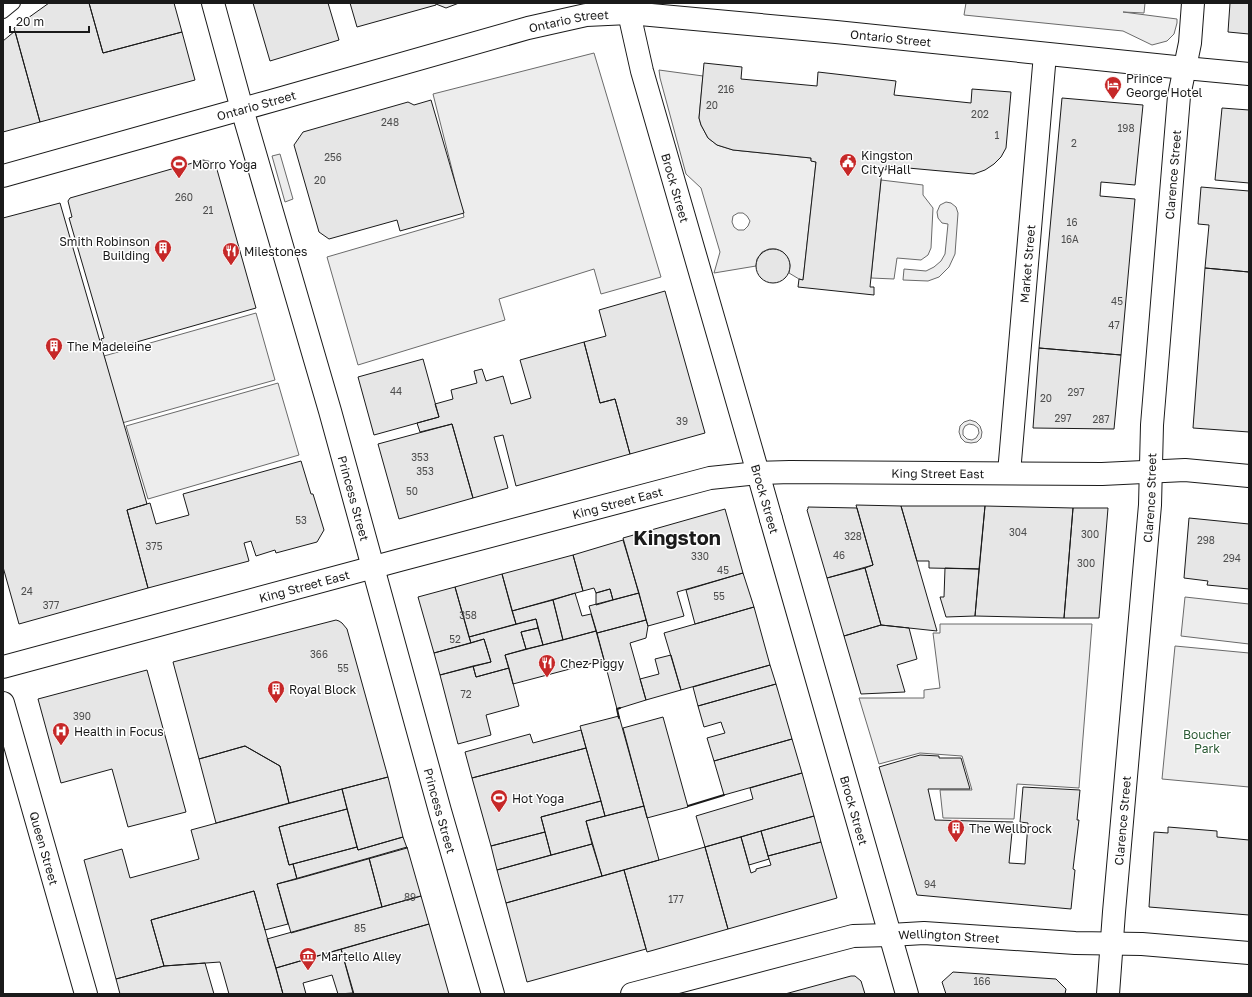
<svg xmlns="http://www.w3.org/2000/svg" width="1252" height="997" font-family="'Golos Text',sans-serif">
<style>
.built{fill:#ededed;stroke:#6a6a6a;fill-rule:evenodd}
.building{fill:#e6e6e6;stroke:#1a1a1a}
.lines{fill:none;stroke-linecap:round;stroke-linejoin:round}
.lane-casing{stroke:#1a1a1a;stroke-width:14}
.street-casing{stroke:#1a1a1a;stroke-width:24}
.secondary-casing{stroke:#1a1a1a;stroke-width:24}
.primary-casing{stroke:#1a1a1a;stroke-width:24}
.lane{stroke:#fff;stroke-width:12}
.street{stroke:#fff;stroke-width:22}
.secondary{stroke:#fff;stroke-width:22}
.primary{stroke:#fff;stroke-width:22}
.wall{stroke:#1a1a1a;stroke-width:2}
.labels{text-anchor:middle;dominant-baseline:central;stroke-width:3;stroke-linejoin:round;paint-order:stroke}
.number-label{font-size:10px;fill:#4d4d4d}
.street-label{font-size:12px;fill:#1a1a1a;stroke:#fff}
.poi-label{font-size:12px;fill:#1a1a1a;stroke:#fff;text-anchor:start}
.park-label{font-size:12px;fill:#2b5a34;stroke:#fff}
.town-label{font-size:20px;font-weight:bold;fill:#1a1a1a;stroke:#fff}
</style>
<rect width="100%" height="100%" fill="#fff"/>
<path class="built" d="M966,3H1145L1144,13L1123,12L1177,19V23L1174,34L1167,41L1152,45L1123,31L964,15Z
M594,53L661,277L601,294L594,269L499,299L505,320L358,365L327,257L464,217L433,94Z
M659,70L703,76L699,118L701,125L708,138L717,145L733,150L811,158V161L816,162L803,280L799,279L789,273L790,265L788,258L783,252L776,249H769L762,252L757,259L756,266L714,273L720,252L701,188L686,174L660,78ZM738,213H743L747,216L750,221L748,226L744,230H738L734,227L732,222L733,216Z
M280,154L293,199L285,202L272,156Z
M881,180L923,185V195L933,208L931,248L928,255L921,260L897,258L894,279L871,278Z
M946,202L951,203L956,207L958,213L955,254L949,267L939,277L928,281L903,280L904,269L926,271L934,267L941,261L945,254L948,224L942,223L938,218L937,212L940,205Z
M256,313L275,380L122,423L104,356Z
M278,383L299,455L148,499L126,426Z
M970,420L976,422L980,426L982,432L981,438L977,442L971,443L965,442L961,438L959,432L960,426L964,422ZM969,424L974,425L978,428L979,433L976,438L972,440L967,439L963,435V430L965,426Z
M1185,597L1249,604V644L1181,636Z
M940,624H1092L1079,788L1017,784L1014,819L943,818L940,790H972L962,756L920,753L879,764L859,698H924V690L940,688L933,633H940Z
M1175,646L1249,653V787L1162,779Z"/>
<path class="building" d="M49,3H89L103,53L182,32L195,80L40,122L14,28Z
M89,3H174L182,32L103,53Z
M253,3H328L339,40L270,61Z
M350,3H459L446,8L436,4V5L357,27Z
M1230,3H1249V34L1228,32Z
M15,31L40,122L3,132V41Z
M704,63L742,67L741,79L817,86L818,72L896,81L894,95L971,103L972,89L1011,92L1006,148L1001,157L994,164L985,170L974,174L886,166V170L882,169L881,180L870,287H874V295L798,287L799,279L803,280L816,162L811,161V158L733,150L717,145L708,138L701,125L699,118Z
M1062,98L1143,105L1135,185L1101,182L1100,196L1135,199L1121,355L1039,348Z
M431,100L464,213L400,231L397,220L329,239L319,232L294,145L303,132L408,102L414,105Z
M1222,108L1249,110V183L1215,180Z
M203,160L212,162L216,166L256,308L105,351L101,339L104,338L69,218L72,217L68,201L70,198Z
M1201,187L1249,191V272L1205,268L1209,225L1198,224Z
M60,203L147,504L127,510L148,588L19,624L3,567V218Z
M756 266a17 17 0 1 1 34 0a17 17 0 1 1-34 0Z
M1205,268L1249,272V432L1193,428Z
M665,291L705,433L630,454L615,399L600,403L584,342L606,336L599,310Z
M584,342L600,403L615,399L630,454L516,486L503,435L494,437L508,488L473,498L452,424L420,432L417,423L439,417L435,404L453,399L451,390L477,383L474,371L482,369L486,381L503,376L511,404L531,398L520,360Z
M1039,348L1121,355L1114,429L1033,428Z
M423,359L439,417L374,435L358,377Z
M452,424L473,498L399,519L378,444Z
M301,461L311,494H313L324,530L317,542L276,553L275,550L256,556L251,541L244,543L249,561L148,588L127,510L150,503L156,524L189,515L183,494Z
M856,505L901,506L937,631L881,625L865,568L873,565Z
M901,506H985L979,569L929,568V561H917Z
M985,506L1073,508L1064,618L975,616Z
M808,507L857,508L873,565L827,578L807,510L808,509Z
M1073,508H1108L1099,618H1064Z
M725,509L743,573L677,592L684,616L648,626L623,538Z
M1189,518L1249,524V589L1207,585L1208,581L1184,578Z
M623,540L639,593L613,600L610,589L596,593L594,588L583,591L573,555Z
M573,555L583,591L512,611L502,574Z
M865,568L881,625L844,636L827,578Z
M945,568L979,569L975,616L946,617L940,597H944Z
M743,573L754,607L695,624L686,590Z
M502,574L516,624L469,637L455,587Z
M455,587L471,643L434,653L418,597Z
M610,589L613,600L596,605V593Z
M575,593L582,616L591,614L596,631L563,640L553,600Z
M639,593L646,620L597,633L589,606Z
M553,600L563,640L543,645L536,619L516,624L512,611Z
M754,607L770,665L681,690L664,633Z
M536,619L538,628L521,632L526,649L505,655L509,668L476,677L473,666L491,662L484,639L471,643L469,637Z
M336,620L339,621L342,623L347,629L388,777L289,803L280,766L245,746L199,759L173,662Z
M646,620L648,626L646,638L630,643L646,700L617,709L597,633Z
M881,625L909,628L917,659L897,665L905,692L861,694L844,636Z
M538,628L543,645L526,649L521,632Z
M596,631L604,660L513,684L505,655Z
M484,639L491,662L440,675L434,653Z
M671,655L681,690L646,700L640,679L659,674L655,659Z
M770,665L776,684L698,706L693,687Z
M473,666L476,677L509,668L519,706L486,715L491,735L458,744L440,675Z
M147,670L186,812L128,827L112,769L61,783L38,699Z
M776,684L792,739L714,761L707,738L725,733L723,728L721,722L704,727L698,706Z
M619,716L644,806L605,816L580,726Z
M663,717L688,807L647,818L623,728Z
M581,730L586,748L472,778L465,752L530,734L533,743Z
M792,739L802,773L724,795L714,761Z
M245,746L280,766L289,803L216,823L199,759Z
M586,748L601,801L541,817L545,832L491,846L472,778Z
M920,755L939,756V758H961L970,789H928L935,820L1013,822L1009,863L1025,864L1028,823L1020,822L1023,787L1080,790L1077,820H1079L1073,869L1075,870L1071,909L917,895L879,767Z
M802,773L814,816L705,847L696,816L753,799L750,788Z
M388,777L403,837L358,850L342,789Z
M342,789L347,809L279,827L289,865L293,864L297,879L277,884L288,924L265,930L254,891L151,920L164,966L116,979L84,860L122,849L130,878L199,859L191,830Z
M601,801L605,816L586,821L592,844L551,855L541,817Z
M644,806L659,860L602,876L586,821Z
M347,809L357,847L289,865L279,827Z
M814,816L821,842L768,856L761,831Z
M1168,827L1217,831V837L1249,840V915L1149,907L1154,832L1168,833Z
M761,831L769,859L749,865L741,837Z
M545,832L551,855L497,870L491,846Z
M403,837L407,848L297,879L293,864L357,847L358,850Z
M741,837L751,873L756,871V869L771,865L768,856L821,842L837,898L728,929L705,847Z
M592,844L602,876L506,903L497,870Z
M407,847L421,896L382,907L369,858Z
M705,847L728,929L647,952L624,870Z
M369,858L382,907L291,933L277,884Z
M624,870L646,949L527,982L506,903Z
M254,891L283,994H229L220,962L164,966L151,920Z
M421,896L429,924L276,968L267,939Z
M429,924L449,994H354L341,949Z
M341,949L353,993L338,994L332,975L303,983L306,994H283L276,968Z
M205,963L214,994H120L116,979L164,966Z
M953,972L1056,979L1066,989L1065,994H946L942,982Z
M851,976H855L861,981L865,994H785Z"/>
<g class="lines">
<defs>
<path id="lane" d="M3,12L14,3"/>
<g id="street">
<path d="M213,3L242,109"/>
<path id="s1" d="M1009,473L1045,54"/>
<path id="s2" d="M890,935L924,933L1075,943L1142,944L1249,953"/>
<path id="s3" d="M1108,994L1114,912L1150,505L1152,425L1179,96L1190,43L1193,3"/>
</g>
<g id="secondary">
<path d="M1185,68L1249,74"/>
<path d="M758,473L771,519"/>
<path id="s4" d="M3,667L400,560L710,478L758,473L790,472L1102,474L1185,470L1249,476"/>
<path d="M632,994L853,936L890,935"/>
</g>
<g id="primary">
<path id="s5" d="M629,13L642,71L758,473"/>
<path id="s6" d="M242,109L330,411L440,811L493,994"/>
<path id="s7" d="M3,176L242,109L271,101L528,28L586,15L629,13L836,32L1185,68"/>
<path id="s8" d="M771,519L907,994"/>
<path id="s9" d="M3,703L86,994"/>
</g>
</defs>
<use href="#lane" class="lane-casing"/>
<use href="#street" class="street-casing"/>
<use href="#secondary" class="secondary-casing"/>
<use href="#primary" class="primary-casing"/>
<use href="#lane" class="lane"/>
<use href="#street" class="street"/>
<use href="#secondary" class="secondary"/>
<use href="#primary" class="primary"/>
<path class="wall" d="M619,718L617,709L620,708
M688,806L724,795"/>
</g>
<defs>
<symbol id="hotel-pin" viewBox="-11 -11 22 30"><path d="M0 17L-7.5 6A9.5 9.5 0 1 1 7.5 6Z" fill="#c62828" stroke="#fff"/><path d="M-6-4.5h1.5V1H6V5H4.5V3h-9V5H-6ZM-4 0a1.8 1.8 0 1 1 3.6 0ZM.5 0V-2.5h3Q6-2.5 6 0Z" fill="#fff"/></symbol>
<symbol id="civic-pin" viewBox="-11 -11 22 30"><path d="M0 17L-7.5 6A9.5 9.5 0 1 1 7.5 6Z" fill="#c62828" stroke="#fff"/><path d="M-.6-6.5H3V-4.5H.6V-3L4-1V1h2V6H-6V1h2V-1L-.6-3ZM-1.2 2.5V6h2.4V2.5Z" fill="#fff"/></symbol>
<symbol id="stadium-pin" viewBox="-11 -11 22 30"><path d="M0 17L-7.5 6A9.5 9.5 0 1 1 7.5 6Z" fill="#c62828" stroke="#fff"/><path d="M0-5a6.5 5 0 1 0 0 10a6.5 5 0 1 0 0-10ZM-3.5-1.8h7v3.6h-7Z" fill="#fff"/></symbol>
<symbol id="building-pin" viewBox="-11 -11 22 30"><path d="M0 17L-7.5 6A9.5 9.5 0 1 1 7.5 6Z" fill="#c62828" stroke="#fff"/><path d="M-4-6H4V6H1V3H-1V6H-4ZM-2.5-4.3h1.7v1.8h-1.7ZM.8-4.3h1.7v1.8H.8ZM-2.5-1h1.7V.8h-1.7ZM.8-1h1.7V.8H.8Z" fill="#fff"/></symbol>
<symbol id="restaurant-pin" viewBox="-11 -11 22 30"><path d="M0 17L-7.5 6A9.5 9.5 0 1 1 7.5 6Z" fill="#c62828" stroke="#fff"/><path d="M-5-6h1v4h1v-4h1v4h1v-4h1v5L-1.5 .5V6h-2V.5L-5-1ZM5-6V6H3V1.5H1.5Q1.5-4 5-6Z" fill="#fff"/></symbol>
<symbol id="hospital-pin" viewBox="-11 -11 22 30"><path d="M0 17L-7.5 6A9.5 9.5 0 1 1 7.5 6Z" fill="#c62828" stroke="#fff"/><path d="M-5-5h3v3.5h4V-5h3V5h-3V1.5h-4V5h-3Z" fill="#fff"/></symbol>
<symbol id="museum-pin" viewBox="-11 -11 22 30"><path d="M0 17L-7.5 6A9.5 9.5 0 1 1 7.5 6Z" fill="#c62828" stroke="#fff"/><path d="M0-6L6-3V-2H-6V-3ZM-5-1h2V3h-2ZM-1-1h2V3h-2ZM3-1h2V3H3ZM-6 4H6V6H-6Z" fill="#fff"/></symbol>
</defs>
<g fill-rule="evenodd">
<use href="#hotel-pin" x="1103" y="75" width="20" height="27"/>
<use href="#civic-pin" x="838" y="152" width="20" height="27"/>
<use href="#stadium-pin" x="169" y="154" width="20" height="27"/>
<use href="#building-pin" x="153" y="238" width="20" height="27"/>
<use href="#restaurant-pin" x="221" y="241" width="20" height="27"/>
<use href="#building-pin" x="44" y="336" width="20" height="27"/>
<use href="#restaurant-pin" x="537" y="653" width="20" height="27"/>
<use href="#building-pin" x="266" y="679" width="20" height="27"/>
<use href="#hospital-pin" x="51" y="721" width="20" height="27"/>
<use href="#stadium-pin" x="489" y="788" width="20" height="27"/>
<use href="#building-pin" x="946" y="818" width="20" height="27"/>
<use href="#museum-pin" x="298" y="946" width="20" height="27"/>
</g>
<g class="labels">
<g class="number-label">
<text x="726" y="89">216</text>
<text x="712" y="105">20</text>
<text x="980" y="114">202</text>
<text x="390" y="122">248</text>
<text x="1126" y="128">198</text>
<text x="997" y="135">1</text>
<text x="1074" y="143">2</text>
<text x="333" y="157">256</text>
<text x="320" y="180">20</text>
<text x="184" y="197">260</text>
<text x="208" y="210">21</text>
<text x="1072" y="222">16</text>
<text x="1070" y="239">16A</text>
<text x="1117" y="301">45</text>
<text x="1114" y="325">47</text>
<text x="396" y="391">44</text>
<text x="1076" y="392">297</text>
<text x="1046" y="398">20</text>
<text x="1063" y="418">297</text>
<text x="1101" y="419">287</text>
<text x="682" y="421">39</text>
<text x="420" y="457">353</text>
<text x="425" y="471">353</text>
<text x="412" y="491">50</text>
<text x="301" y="520">53</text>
<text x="1018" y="532">304</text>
<text x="1090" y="534">300</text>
<text x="853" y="536">328</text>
<text x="1206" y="540">298</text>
<text x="154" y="546">375</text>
<text x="839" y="555">46</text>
<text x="700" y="556">330</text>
<text x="1232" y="558">294</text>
<text x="1086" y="563">300</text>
<text x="723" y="570">45</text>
<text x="27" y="591">24</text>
<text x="719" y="596">55</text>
<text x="51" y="605">377</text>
<text x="468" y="615">358</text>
<text x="455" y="639">52</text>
<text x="319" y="654">366</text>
<text x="343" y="668">55</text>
<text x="466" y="694">72</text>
<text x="82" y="716">390</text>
<text x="930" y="884">94</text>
<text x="410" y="897">89</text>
<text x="676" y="899">177</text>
<text x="360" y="928">85</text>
<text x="982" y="981">166</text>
</g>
<g class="street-label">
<text stroke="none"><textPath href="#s7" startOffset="587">Ontario Street</textPath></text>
<text stroke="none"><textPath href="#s7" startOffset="911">Ontario Street</textPath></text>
<text stroke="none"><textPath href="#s7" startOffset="263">Ontario Street</textPath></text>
<text stroke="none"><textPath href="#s3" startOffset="822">Clarence Street</textPath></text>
<text stroke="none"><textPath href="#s5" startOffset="181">Brock Street</textPath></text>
<text stroke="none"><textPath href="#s1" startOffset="210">Market Street</textPath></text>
<text stroke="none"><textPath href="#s4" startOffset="960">King Street East</textPath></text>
<text stroke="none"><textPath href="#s6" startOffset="405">Princess Street</textPath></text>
<text stroke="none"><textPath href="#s3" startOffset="498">Clarence Street</textPath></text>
<text transform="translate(765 499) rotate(74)">Brock Street</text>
<text stroke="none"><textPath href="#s4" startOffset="636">King Street East</textPath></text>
<text stroke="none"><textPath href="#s4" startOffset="312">King Street East</textPath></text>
<text stroke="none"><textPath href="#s8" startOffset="303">Brock Street</textPath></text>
<text stroke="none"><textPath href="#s6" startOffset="729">Princess Street</textPath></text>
<text stroke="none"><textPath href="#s3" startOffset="174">Clarence Street</textPath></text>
<text stroke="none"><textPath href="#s9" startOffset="151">Queen Street</textPath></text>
<text stroke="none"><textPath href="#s2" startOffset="59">Wellington Street</textPath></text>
</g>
<g class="poi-label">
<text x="1126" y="78">Prince<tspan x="1126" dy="14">George Hotel</tspan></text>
<text x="861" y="155">Kingston<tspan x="861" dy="14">City Hall</tspan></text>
<text x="192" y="164">Morro Yoga</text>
<text x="150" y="241" text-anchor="end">Smith Robinson<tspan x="150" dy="14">Building</tspan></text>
<text x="244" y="251">Milestones</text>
<text x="67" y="346">The Madeleine</text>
<text x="560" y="663">Chez Piggy</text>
<text x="289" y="689">Royal Block</text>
<text x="74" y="731">Health in Focus</text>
<text x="512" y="798">Hot Yoga</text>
<text x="969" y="828">The Wellbrock</text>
<text x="321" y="956">Martello Alley</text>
</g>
<g class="park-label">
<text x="1207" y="734">Boucher<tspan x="1207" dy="14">Park</tspan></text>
</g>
<g class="town-label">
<text x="677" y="537">Kingston</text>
</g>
</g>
<rect width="1252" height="997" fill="none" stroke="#1a1a1a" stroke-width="8"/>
<path d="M10 26v6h79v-6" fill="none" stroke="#1a1a1a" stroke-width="2"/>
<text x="16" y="26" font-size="12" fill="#1a1a1a" stroke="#ffffff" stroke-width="3" paint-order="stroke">20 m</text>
</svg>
